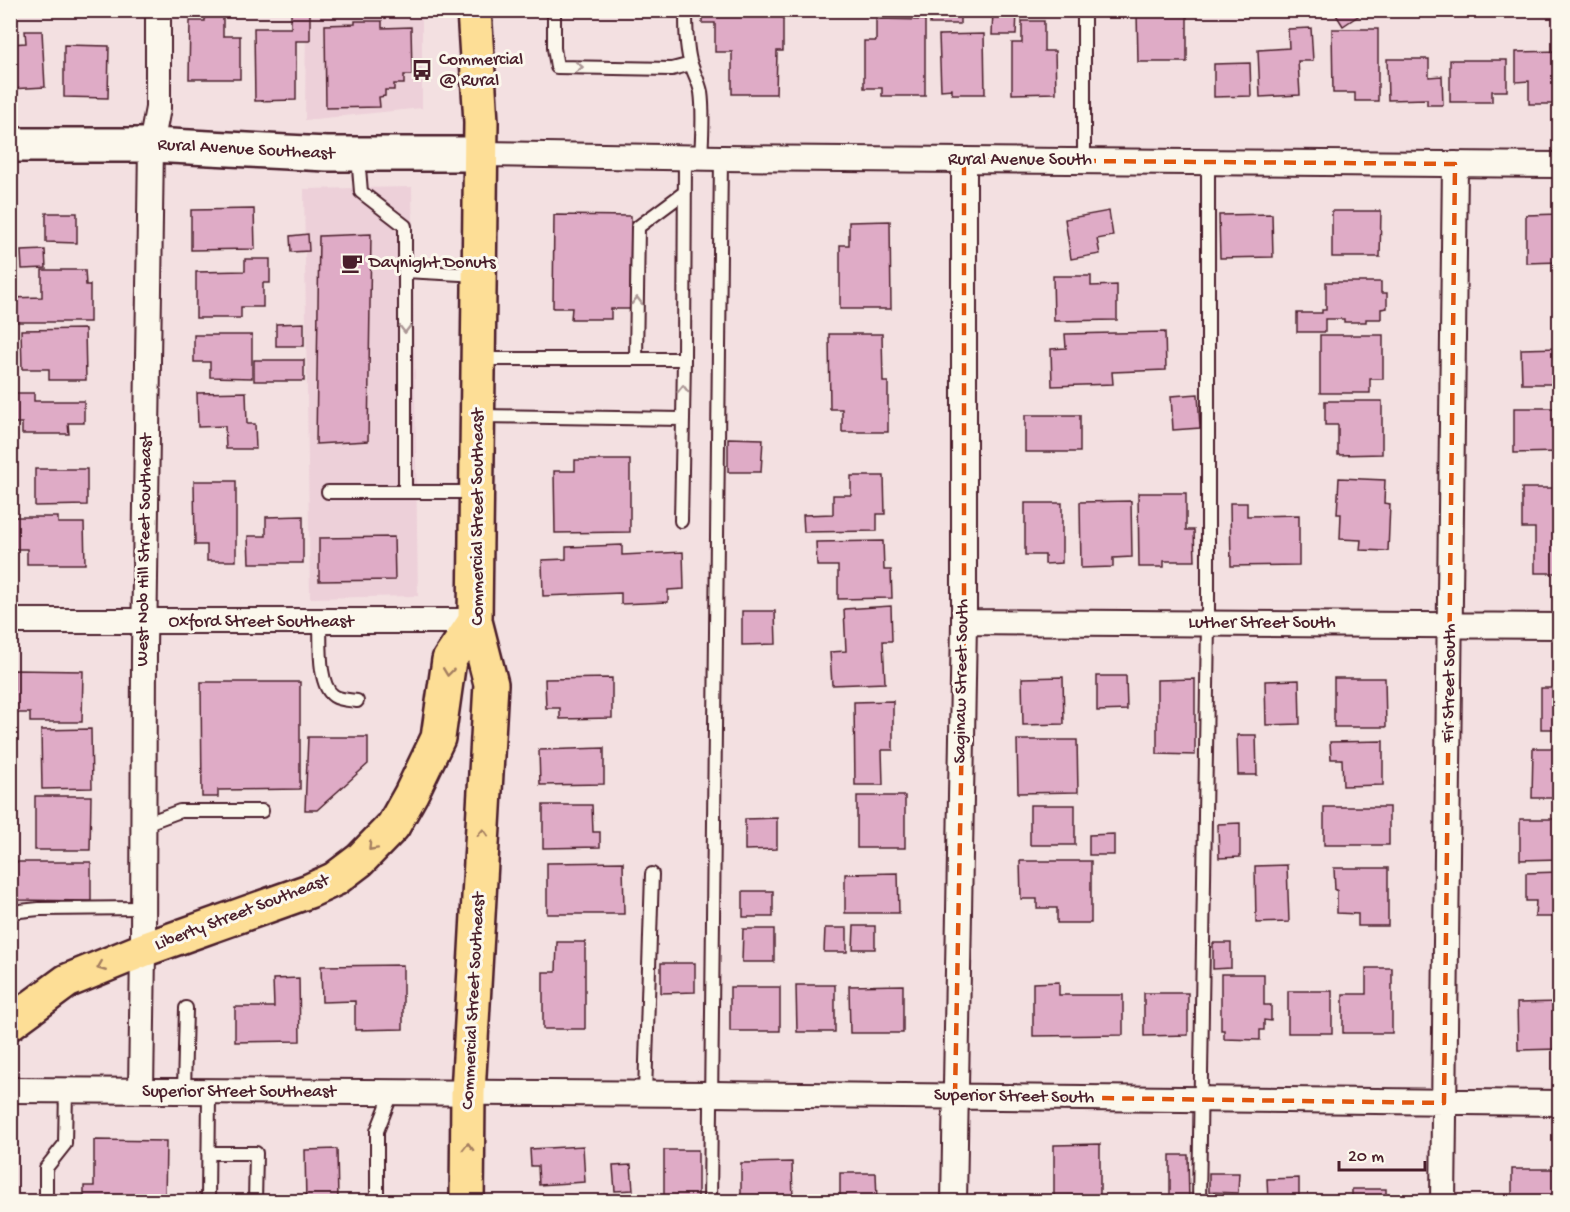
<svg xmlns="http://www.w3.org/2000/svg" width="1570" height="1212" font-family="'Gochi Hand',sans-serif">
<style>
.built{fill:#edd0d9}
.building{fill:#dfabc6;stroke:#4a1f2b;stroke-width:1.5}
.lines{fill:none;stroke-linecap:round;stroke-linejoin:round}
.lane-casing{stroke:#4a1f2b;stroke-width:16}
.street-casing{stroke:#4a1f2b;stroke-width:28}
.secondary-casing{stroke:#4a1f2b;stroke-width:38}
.primary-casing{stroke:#4a1f2b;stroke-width:38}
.lane{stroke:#fbf7ec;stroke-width:12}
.street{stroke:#fbf7ec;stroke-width:24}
.secondary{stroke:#fbf7ec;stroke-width:33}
.primary{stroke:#fdde96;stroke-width:33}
.oneway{stroke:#ab9695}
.oneway2{stroke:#a47e60}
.marked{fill:none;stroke:#e0560e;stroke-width:4.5;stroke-dasharray:12 8;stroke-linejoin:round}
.labels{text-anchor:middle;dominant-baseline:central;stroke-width:6;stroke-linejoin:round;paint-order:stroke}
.poi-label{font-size:18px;fill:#4a1f2b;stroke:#fbf7ec;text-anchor:start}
.street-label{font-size:18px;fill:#4a1f2b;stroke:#fbf7ec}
</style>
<rect width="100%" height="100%" fill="#f3e0e1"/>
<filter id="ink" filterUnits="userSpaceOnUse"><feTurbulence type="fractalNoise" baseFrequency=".0167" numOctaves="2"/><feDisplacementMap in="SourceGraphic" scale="12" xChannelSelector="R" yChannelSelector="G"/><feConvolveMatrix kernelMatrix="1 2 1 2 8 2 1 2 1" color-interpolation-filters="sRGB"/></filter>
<g filter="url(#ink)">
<path class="built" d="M306,11H422V108L305,120Z
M412,187L418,596L310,598L304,189Z"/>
<path class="building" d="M205,10H223V36H240V79H189L190,21H205Z
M291,10H310V41H296V100L255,101L254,28H291Z
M702,10H783V51H777L776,94H732V52H715V23H702Z
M930,10H960V24H930Z
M993,10H1017L1016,35H992Z
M1333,10H1367L1343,26Z
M1187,11V62H1138L1137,12Z
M876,19L925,20V96H882V88H864V41H876Z
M355,21H382V28L411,27L412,75H404V84H394V90H385V96L379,97L380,107L326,108L325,25L355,24Z
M1022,21H1044V51H1055L1056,93L1012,94V43H1022Z
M1311,28L1313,61H1298L1300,95L1260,97L1258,50L1289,48L1288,29Z
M1332,29H1378V101H1355V93H1333Z
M25,31H42L45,87L10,89V44L26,43Z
M984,34L985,94H952V89L941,90L939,35Z
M64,45L109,46L108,98L64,97Z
M1560,51V96H1554V104H1529V81L1516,82V52Z
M1387,59H1429V77L1442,76L1443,105H1427V99L1388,100Z
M1450,60H1507V91H1492V102H1450Z
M1250,63L1251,96L1214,97V64Z
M254,209L255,249L191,250V210Z
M1109,211L1113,236L1097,239L1100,254L1071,259L1065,219Z
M1332,211H1381L1380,257H1332Z
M46,213H77V243L46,242Z
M1272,214L1273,257L1220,258L1219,215Z
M1560,214V262L1526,263V215Z
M554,215L631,216L630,309H611V319H571L572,308H553Z
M890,221L891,309H840V245H849V222Z
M308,234L309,251L291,252L290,236Z
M371,234L368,441L316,444L319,236Z
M45,250L46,268L22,269L21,251Z
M245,259H270V283H263V307H241V318H196V272L245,271Z
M42,270H85L86,285H90V322H10V298L42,297Z
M1053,276H1091V286L1117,285V320L1054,321Z
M1326,282H1381V293H1387V308L1381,309V319H1366V322H1344V319H1325V332H1297V313H1322V310H1326Z
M304,323V346H276V324Z
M85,329L86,380H49V369H22L21,330Z
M1165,332L1166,370L1112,372L1113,384L1052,386L1051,349L1066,348L1065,334Z
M829,334H882L883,382H888V432H842V409H830Z
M194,335H252V378L210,377V362H194Z
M1320,335H1383V379H1370V393H1320Z
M1560,348V384H1522L1521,349Z
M254,360H304V381H254Z
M246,392L247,424H255L256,449H226L225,426L198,427L197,393Z
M10,393H34V401H84V423H68L69,434H22V423H10Z
M1198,394L1200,428L1173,430L1171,396Z
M1325,401H1382V454L1338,455V425H1325Z
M1514,408H1560V452L1514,453Z
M1025,415H1080V452H1025Z
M728,438L763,439L761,472H728Z
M575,460H630V532L555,533L554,471H575Z
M35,469H87V505L35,506Z
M851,476H884L885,514H877V531L804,532L803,515L833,514V495H851Z
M1339,478L1385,480L1384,503L1390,504L1388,551L1360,550L1361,540L1340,539L1341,514H1337Z
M194,481H236V561H207V545H195Z
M1522,488H1560V573H1535V528H1522Z
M1138,493H1186V530H1194L1195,561H1164V567H1139Z
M1131,501L1132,557L1113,558V567L1081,568L1080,502Z
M1025,503H1062V563L1045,564V555H1025Z
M1230,503H1247V516L1299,515V565L1231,566Z
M303,516V563H249L248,536H266V517Z
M10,517H58V523H84L85,564H27V549H10Z
M394,537L395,580L319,581V538Z
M883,541L884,570H891L892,598L838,599V566H817L816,542Z
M622,545V555L683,552L684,589L668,590V602L621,604V593L543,596L542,560L566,559V547Z
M891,606L892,641H883L885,683L832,685L830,652L846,651L844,609Z
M742,611H775L776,644L742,645Z
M14,670L83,671L82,722H30V713H14Z
M1097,676H1126L1127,710L1097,711Z
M1063,677L1064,724L1023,725L1022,678Z
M612,678V718L560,719V708H546L545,679Z
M1334,678H1385L1386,727H1334Z
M1195,679V755L1157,754V680Z
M1299,680L1300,724L1266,725L1265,681Z
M201,682H300V789L218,790V797H202Z
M1541,688H1560V729H1541Z
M893,701V750H882L883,785H855L854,702Z
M91,729L92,788L42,789L41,730Z
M1237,735H1256L1257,775H1238Z
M308,737H368V764L317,810H305Z
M1017,740H1077L1078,792L1018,793Z
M1383,741V785L1343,786L1342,759H1331L1330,742Z
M604,748V784L540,785L539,750Z
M1533,748H1560V798H1532Z
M35,796H91L90,850H35Z
M857,796H905V848H857Z
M543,805H592L593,832H600V847L543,848Z
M1030,805H1075V845H1030Z
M1324,807H1389V845H1324Z
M777,818V849L745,850V819Z
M1520,819H1560V859L1520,860Z
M1240,823V857L1219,858L1218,824Z
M1114,834V855H1089V835Z
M1020,861H1091V923H1057V908H1037V899H1021Z
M14,862H91V901L13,900Z
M623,862L624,914H547V863Z
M1287,865L1289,922L1256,923L1255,866Z
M1334,868H1388V926H1358V914L1337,913V890H1335Z
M1560,872V917H1535L1536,901H1526V873Z
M898,873L899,913H845V874Z
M743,891H773V917H743Z
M854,926H875V949H853Z
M825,928H847V952H824Z
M743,929H774V962H742Z
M557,942H585V1029H543V972H556Z
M1213,943H1231V968L1213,969Z
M661,963H695V992L661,993Z
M403,965V1029L355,1030V1001L322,1002L321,966Z
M1366,968H1392V1033H1343V994H1366Z
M1221,974H1264V1005H1271V1021L1264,1020V1030H1260V1040L1224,1039V1030H1221Z
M299,978L300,1041L235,1042V1007H274L273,979Z
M1059,982V995H1123V1035L1033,1036V983Z
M796,985H835V1032H797Z
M903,985V1033H850L849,986Z
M730,987H780V1031H730Z
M1288,991H1332V1033H1288Z
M1144,993H1188V1035L1144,1036Z
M1560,1002V1049L1518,1050L1517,1003Z
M94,1140L166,1141L165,1202H84V1186H94Z
M1100,1144V1195L1054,1196V1145Z
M583,1146L585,1182L539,1185L538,1166H531L530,1149Z
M337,1149L338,1202H306L305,1150Z
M664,1150H698V1202H646V1197H664Z
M1170,1155H1188L1189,1202H1170Z
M792,1162L793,1202H741V1163Z
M631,1165L633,1190L615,1191L613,1166Z
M1512,1169H1560V1202H1512Z
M840,1173H876L877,1202H840Z
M1209,1173H1239L1238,1193L1209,1192Z
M1299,1178V1202H1268L1267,1179Z
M1352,1189H1386V1202H1352Z"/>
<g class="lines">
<defs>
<path id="lane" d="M554,10V48L557,67L672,69L691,64
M686,10C686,28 686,45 690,61C693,72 699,81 701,92C704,114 702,136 701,158
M1084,10V161
M358,156L361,192L405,226V492
M405,271L479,275
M479,359H684L685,157
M636,359L638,227L685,192
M478,416L683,419L681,521
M683,419L684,359
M328,492H475
M320,622C321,640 317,685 334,696C340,700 350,700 357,701
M142,825L180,811H262
M10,912L39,909L143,908
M184,1091L186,1008
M645,1093L652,874
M208,1153H256L255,1202
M46,1202V1168L65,1144L66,1090
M208,1202L209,1092
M377,1202V1131L392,1093
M710,1202L721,158
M1199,1202L1208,623V162"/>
<path id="street" d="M481,154L721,158L1560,165
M10,621H475
M964,622L1560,626
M10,1090L711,1094L1560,1103
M141,1091L143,950L144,650L151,145L158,108V10
M954,1202L964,622V160
M1443,1202L1455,164"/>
<path id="secondary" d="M10,145H151L327,154H481"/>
<path id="primary" d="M10,1023L67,981L143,950L309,891L335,879L360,860L393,826L411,794L438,738L449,660L475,621
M467,1202L468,1093L491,684L475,621L481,122L474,10"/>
</defs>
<use href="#lane" class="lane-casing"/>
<use href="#street" class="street-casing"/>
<use href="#secondary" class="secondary-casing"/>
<use href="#primary" class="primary-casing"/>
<use href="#lane" class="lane"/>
<use href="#street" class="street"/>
<use href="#secondary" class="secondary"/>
<use href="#primary" class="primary"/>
</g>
<defs><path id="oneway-chevron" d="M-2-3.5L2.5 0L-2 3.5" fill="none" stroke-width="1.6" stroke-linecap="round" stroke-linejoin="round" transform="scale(1.5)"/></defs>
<g class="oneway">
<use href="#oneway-chevron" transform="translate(579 67) rotate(1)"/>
<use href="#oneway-chevron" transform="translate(637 301) rotate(-89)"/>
<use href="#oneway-chevron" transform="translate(405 329) rotate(90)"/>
<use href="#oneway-chevron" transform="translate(683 389) rotate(-89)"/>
</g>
<g class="oneway2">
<use href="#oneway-chevron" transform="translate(448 672) rotate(97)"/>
<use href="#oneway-chevron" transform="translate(483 833) rotate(-87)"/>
<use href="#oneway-chevron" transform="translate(372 847) rotate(133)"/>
<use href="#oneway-chevron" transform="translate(101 967) rotate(158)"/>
<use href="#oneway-chevron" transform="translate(468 1147) rotate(-89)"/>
</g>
</g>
<path class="marked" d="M964,160L1455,164L1444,1103L955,1096L964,622Z"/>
<defs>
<symbol id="bus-bare" viewBox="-9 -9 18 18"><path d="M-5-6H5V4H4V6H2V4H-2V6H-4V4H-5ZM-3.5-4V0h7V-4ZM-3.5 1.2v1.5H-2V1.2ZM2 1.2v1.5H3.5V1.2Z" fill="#4a1f2b" stroke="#fbf7ec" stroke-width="2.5" paint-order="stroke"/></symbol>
<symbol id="cafe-bare" viewBox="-9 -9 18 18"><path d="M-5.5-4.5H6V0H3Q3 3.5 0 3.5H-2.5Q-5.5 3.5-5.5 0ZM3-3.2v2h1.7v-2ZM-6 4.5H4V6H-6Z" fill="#4a1f2b" stroke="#fbf7ec" stroke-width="2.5" paint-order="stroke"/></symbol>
</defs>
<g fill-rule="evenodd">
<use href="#bus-bare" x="407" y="55" width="30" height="30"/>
<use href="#cafe-bare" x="337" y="248" width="30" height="30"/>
</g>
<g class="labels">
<g class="poi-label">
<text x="439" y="60">Commercial<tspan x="439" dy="21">@ Rural</tspan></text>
<text x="369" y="263">Daynight Donuts</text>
</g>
<g class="street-label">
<text transform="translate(246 150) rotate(3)">Rural Avenue Southeast</text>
<text x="1020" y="160">Rural Avenue South</text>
<text transform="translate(478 517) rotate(-90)">Commercial Street Southeast</text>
<text transform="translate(145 550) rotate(-89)">West Nob Hill Street Southeast</text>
<text x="261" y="622">Oxford Street Southeast</text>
<text x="1262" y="623">Luther Street South</text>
<text transform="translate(962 681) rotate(-89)">Saginaw Street South</text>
<text transform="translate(1450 683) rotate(-89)">Fir Street South</text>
<text transform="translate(242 913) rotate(-21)">Liberty Street Southeast</text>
<text transform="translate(474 1001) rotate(-87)">Commercial Street Southeast</text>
<text x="239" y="1092">Superior Street Southeast</text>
<text transform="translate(1014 1097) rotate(1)">Superior Street South</text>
</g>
</g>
<rect width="1570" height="1212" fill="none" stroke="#fbf7ec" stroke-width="36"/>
<rect x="18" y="18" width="1534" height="1176" fill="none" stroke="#4a1f2b" stroke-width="2" filter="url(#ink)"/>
<path d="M1339 1161v9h86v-9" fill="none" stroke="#4a1f2b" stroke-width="3"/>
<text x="1348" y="1161" font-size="18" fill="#4a1f2b" stroke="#fbf7ec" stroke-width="4.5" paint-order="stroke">20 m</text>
</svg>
